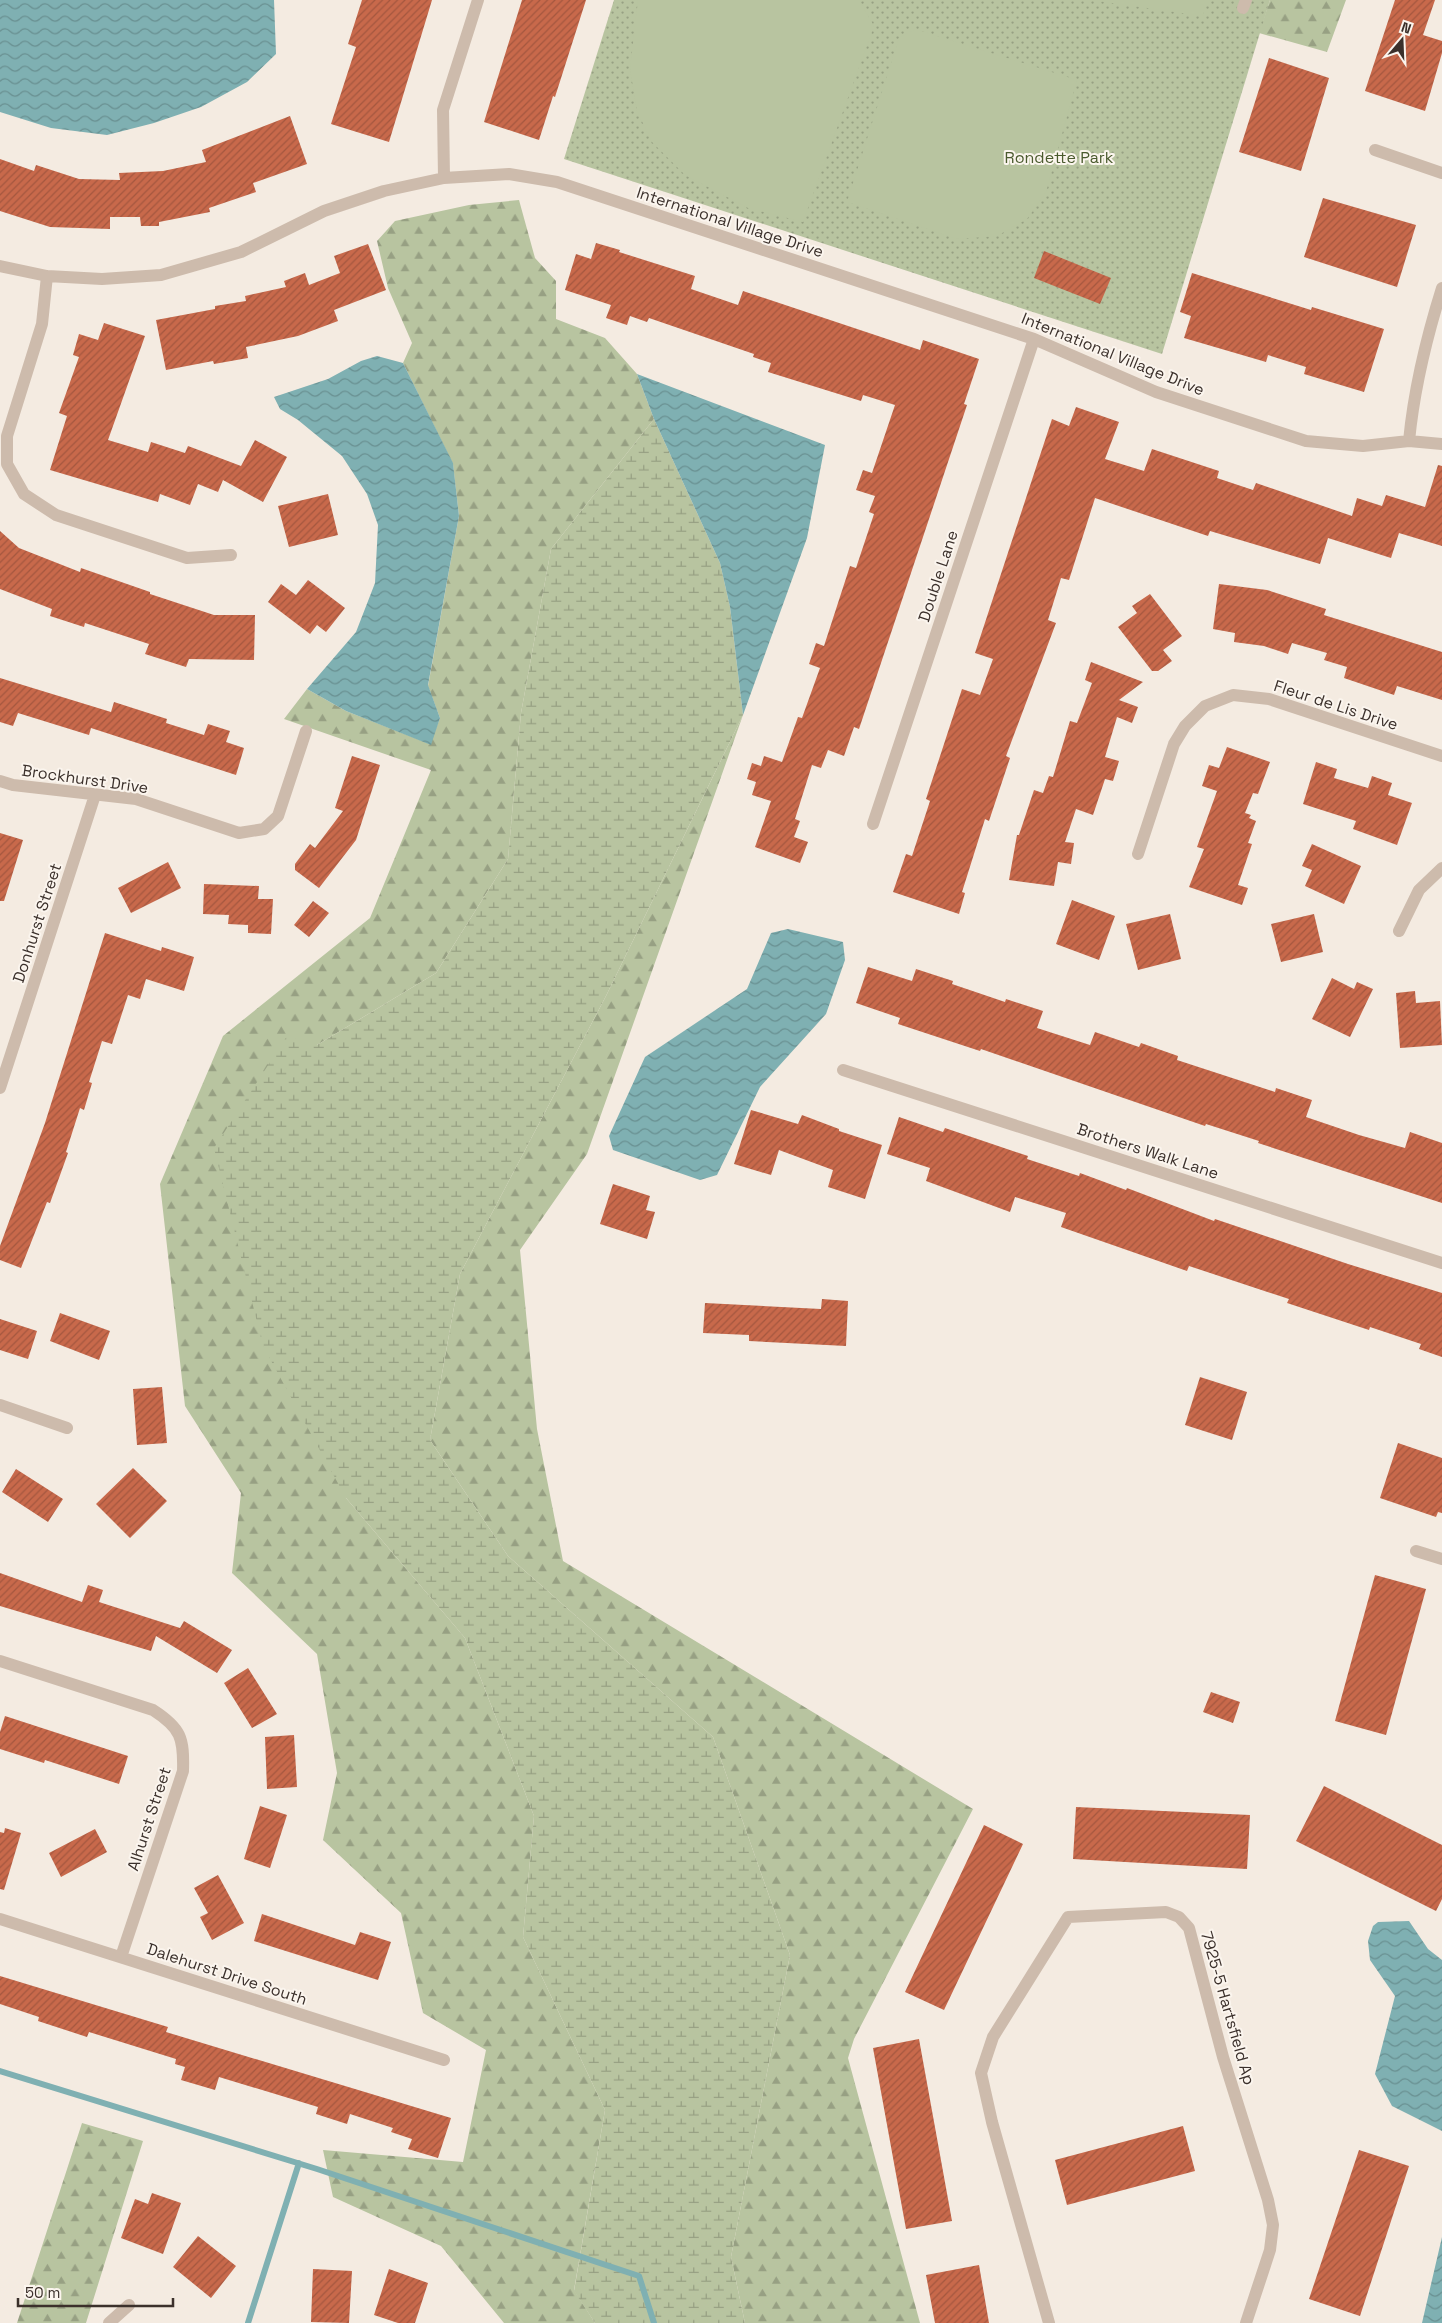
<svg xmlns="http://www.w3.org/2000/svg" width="1442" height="2323" font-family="'Space Grotesk',sans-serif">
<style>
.forest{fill:url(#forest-firs)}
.wetland{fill:url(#wetland-marsh)}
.park{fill:url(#park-dots)}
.garden{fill:#b8c4a0}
.water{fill:url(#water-waves)}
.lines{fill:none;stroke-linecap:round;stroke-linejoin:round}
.stream{stroke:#7fb0b2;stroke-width:6}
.building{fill:url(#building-hatch)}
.service{stroke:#cdbbac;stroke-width:12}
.minor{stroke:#cdbbac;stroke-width:12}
.labels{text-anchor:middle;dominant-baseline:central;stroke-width:4;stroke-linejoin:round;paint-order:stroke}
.park-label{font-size:16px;fill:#4a5a2e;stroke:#fbf5ee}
.street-label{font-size:16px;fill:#3b302b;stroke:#fbf5ee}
</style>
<defs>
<pattern id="forest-firs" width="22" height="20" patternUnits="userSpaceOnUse" patternTransform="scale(1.25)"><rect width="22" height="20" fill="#b8c4a0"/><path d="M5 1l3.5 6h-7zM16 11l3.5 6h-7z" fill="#97a083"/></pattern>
<pattern id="wetland-marsh" width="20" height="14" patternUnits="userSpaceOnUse" patternTransform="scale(1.25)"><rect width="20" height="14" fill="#b8c4a0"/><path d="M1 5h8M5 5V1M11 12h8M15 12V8" fill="none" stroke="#97a083"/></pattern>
<pattern id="park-dots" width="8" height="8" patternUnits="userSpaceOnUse" patternTransform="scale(1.25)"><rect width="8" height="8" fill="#b8c4a0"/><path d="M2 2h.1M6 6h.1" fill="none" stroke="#97a083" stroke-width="1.8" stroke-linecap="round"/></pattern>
<pattern id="water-waves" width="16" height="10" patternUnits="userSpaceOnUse" patternTransform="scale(1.25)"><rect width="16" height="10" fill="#7fb0b2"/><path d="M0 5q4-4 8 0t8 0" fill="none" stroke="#699091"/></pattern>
<pattern id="building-hatch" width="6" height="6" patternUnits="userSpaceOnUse" patternTransform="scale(1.25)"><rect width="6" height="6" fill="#c8694b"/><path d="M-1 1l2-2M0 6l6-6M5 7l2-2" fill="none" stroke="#a4573f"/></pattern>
</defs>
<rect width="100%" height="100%" fill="#f4ebe1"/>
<path class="forest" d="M1270,0H1346L1327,52L1259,33Z
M519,200L535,258L556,281V319L605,338L637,374L654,419L551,549L521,713L508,859L436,973L317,1045L346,1498L465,1638L534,1816L523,1937L605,2110L574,2290L595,2323H504L441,2246L333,2197L323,2150L463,2162L486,2050L423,2013L401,1913L323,1840L337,1773L317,1654L232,1573L241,1493L185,1406L160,1184L223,1036L370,918L431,770L284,719L307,689L346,711L430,744L440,718L428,686L459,516L453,464L403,363L412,343L388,288L377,241L395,221L469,205Z
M743,715L587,1154L520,1250L537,1429L563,1561L973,1809L854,2039L848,2058L920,2323H745L731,2257L790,1955L713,1737L508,1556L430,1440L460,1274L606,996Z
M82,2123L143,2141L86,2323H17Z"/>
<path class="wetland" d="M654,419L720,563L730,607L743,715L606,996L460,1274L430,1440L508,1556L713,1737L790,1955L731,2257L745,2323H595L574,2291L605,2110L523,1937L534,1816L465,1638L346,1498L263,1346L214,1148L287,1036L317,1045L436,973L508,859L521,713L551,549Z"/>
<path class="park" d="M614,0H1270L1162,354L564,159Z"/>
<path class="garden" d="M638,0H859L874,26L803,222L748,208L685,175L652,142L637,111L630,69Z
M1091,0H1207L1203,16Z
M915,29L1077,80L1046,192L1027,219L997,236L957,239L847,202L899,38Z"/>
<path class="water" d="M0,0H274L276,54L247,82L201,107L154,123L107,135L51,128L0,112Z
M377,356L403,363L453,463L459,516L428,685L440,718L431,745L346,711L307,689L356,632L375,583L378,525L367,494L342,456L298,420L280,409L274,397L328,379L361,361Z
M637,374L825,445L807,538L743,715L730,607L720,563L654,419Z
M788,929L843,942L845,960L826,1014L760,1087L717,1175L700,1180L613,1150L609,1136L645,1057L747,989L771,933Z
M1409,1921L1428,1949L1442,1960V2131L1392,2106L1375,2074L1395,1996L1370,1960L1368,1941L1373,1926L1378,1922Z
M1442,2237V2323H1422Z"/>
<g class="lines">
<path class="stream" d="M0,2071L317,2169L639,2276L654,2323
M248,2323L299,2163"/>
</g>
<path class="building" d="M362,0H432L389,142L331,124L356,47L348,44Z
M522,0H586L555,97L553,96L539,140L484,122Z
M1395,0H1435L1423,35L1442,41V53L1425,111L1365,91Z
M1269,58L1329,78L1301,171L1239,152Z
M290,116L307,164L253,183L256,192L209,208L210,212L159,222V226H141L140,217H110V229L50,227L0,211V159L34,171L36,165L79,179L120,180L119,173L163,171L206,162L202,150Z
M1323,198L1416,225L1397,287L1304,257Z
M596,243L620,250L619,252L695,276L691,289L738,305L743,291L920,350L923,340L979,359L964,404L967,405L859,729L854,727L844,756L828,750L821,768L812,765L795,819L800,821L794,837L808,842L800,863L755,847L771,801L752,795L756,782L747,779L752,763L761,766L764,756L782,762L798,717L802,718L820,668L809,664L816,643L824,646L850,566L856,568L874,514L869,512L875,496L856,490L863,470L872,473L895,405L863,395L861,401L768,372L771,363L753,357L754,354L649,318L647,322L630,316L627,325L606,318L611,305L565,290L576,254L591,259Z
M368,244L386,290L334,310L338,321L298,336L246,347L248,358L214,364L213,361L166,370L156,320L215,309V306L246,301L245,296L286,287L284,281L305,273L309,285L340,273L334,256Z
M1044,251L1111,278L1100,304L1034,278Z
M1192,273L1311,310L1312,307L1384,329L1364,392L1304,374L1306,367L1268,355L1266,362L1184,338L1191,316L1180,312Z
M104,323L145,336L108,440L148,452L151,442L185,453L188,446L241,466L255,440L287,457L263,502L223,480L218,492L198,484L190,505L160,494L158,502L50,470L67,416L59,413L79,357L73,355L79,334L98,340Z
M1076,407L1119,422L1105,459L1144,471L1152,449L1219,471L1217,478L1253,490L1256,483L1352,516L1357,498L1382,506L1386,495L1425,507L1438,465L1442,466V546L1399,533L1391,558L1328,538L1320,564L1210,531L1208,536L1095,498L1069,580L1061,578L1048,620L1056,623L1006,756L1010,758L989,821L985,819L962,892L965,893L959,914L893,892L906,854L912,856L930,801L926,799L962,689L980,695L993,659L975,653L1052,419L1069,426Z
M328,494L338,535L289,547L278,506Z
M0,531L19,548L80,572L81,568L150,592V594L214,615H255L254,660L189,659L186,667L145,654L149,644L85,623L84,627L50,616L52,609L0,589Z
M308,580L345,608L326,632L317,625L310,634L268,602L281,584L296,595Z
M1219,584L1267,590L1326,609L1324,615L1442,652V700L1397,686L1394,695L1344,678L1347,667L1324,660L1327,653L1292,643L1288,654L1264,646L1234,642L1235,633L1213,629Z
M1150,594L1182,636L1163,650L1172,661L1158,671H1152L1118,627L1137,613L1132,606Z
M1091,662L1143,682L1119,700L1138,707L1132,723L1117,717L1105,757L1119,761L1113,781L1105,779L1093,815L1076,809L1065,842L1074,843L1071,864L1058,862L1054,886L1009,880L1017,835H1019L1034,790L1043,793L1049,776L1053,777L1070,721L1077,723L1092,683L1085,680Z
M0,678L111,712L114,702L167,719L166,723L204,735L208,724L230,731L226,742L244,748L236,775L91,728L89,735L18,713L13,726L0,722Z
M1227,747L1270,762L1258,794L1253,793L1245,813L1251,815L1249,818L1256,821L1248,843L1252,844L1238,885L1248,888L1242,905L1189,887L1204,849L1197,847L1217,791L1202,786L1209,765L1219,768Z
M352,756L380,765L356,840L319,888L295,870V864L310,844L315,848L343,811L335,808Z
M1316,762L1337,769L1334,778L1368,788L1372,776L1392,783L1388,795L1412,803L1397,845L1353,829L1356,821L1303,804Z
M0,833L23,840L4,901H0Z
M1312,844L1361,866L1344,904L1305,886L1312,870L1302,866Z
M168,862L181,888L131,913L118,888Z
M204,884L259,886L258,899H273L271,934L248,933V925L228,924L229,915L203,914Z
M1072,900L1115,916L1099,960L1056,944Z
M313,901L329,913L309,937L294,925Z
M1170,914L1181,959L1138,970L1126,924Z
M1314,914L1323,952L1281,962L1271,924Z
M105,933L161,951L162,947L194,957L184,991L146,979L140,999L128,995L112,1044L102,1041L89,1082L92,1083L84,1110L80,1108L66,1152L68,1153L50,1203L47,1202L21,1268L0,1260V1246L45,1123Z
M868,967L912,981L916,969L953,981L952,984L1005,1002L1006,999L1043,1011L1037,1028L1090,1045L1095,1032L1139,1047L1141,1043L1178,1056L1177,1060L1275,1092L1276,1088L1312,1100L1306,1117L1359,1135L1405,1148L1410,1132L1442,1143V1203L1258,1143L1259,1141L1206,1124L1205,1126L981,1049L980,1051L898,1024L900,1018L856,1003Z
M1332,978L1354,989L1357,982L1373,989L1350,1037L1312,1019Z
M1415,991L1416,1003L1440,1001L1442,1045L1400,1048L1396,993Z
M751,1110L798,1124L802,1115L839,1129V1131L882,1145L865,1199L828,1187L833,1170L779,1150L771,1175L734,1164Z
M899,1117L943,1132L945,1128L1028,1156L1027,1159L1079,1176L1080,1173L1126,1190L1127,1188L1214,1221L1215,1219L1348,1264L1442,1293V1357L1419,1349L1421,1344L1370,1327L1369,1330L1287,1303L1289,1299L1189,1266L1187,1271L1061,1227L1066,1213L1015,1197L1010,1212L926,1181L930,1168L887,1154Z
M613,1184L650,1196L646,1210L655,1212L647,1239L600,1224Z
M822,1299L848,1301L846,1346L749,1341V1335L703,1333L705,1303L821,1309Z
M60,1313L110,1331L99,1360L50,1341Z
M0,1319L37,1331L28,1359L0,1350Z
M1200,1377L1247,1392L1232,1440L1185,1425Z
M162,1387L167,1443L137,1445L133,1389Z
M1398,1443L1442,1458V1513L1438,1512L1436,1517L1380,1498Z
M133,1468L167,1501L130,1538L96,1504Z
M16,1469L63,1499L48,1522L2,1492Z
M0,1573L82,1602L88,1585L103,1590L99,1602L180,1628L184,1621L232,1650L217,1673L156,1636L151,1651L0,1606Z
M1375,1575L1426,1589L1386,1735L1335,1721Z
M248,1668L277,1714L252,1728L224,1683Z
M1211,1692L1240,1702L1233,1723L1203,1712Z
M5,1716L128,1756L119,1784L45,1760L44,1763L0,1749V1732Z
M294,1735L297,1787L267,1789L265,1737Z
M1324,1786L1442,1845V1899L1436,1911L1296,1841Z
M260,1806L287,1815L270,1868L244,1859Z
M1076,1807L1250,1815L1247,1869L1073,1859Z
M984,1825L1023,1844L944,2010L905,1992Z
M5,1828L21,1833L4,1890L0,1889V1832L4,1833Z
M95,1829L107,1852L61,1877L49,1853Z
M218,1875L244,1923L212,1940L200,1917L208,1913L194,1888Z
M262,1914L355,1945L360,1932L391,1942L378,1980L254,1941Z
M0,1976L168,2027L166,2032L451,2118L438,2158L408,2149L412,2139L391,2132L393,2128L350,2114L347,2124L316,2114L318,2107L219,2077L215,2090L181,2080L185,2067L175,2064L176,2059L89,2032L87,2037L38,2021L39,2017L0,2004Z
M919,2039L952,2221L906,2229L873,2048Z
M1183,2126L1195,2171L1067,2205L1055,2160Z
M1359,2150L1409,2166L1360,2316L1309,2299Z
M152,2193L181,2203L163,2254L121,2238L135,2199L148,2204Z
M198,2236L236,2266L211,2298L173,2267Z
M979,2265L989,2323H935L926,2275Z
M313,2269L352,2271L349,2323L311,2322Z
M389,2269L428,2283L415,2323H398L374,2315Z"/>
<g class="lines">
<path class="service" d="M1416,1551L1442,1559"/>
<path class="minor" d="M1243,8L1246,0
M1375,150L1442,173
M444,178L443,110L478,0
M0,266L47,276L102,279L161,275L241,252L324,211L384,191L444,178L509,174L557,182L1034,339L1156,392L1306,441L1363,446L1409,441L1442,444
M47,276L42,324L7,436V464L24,494L56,515L187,558L231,555
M1409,441C1414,389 1426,339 1442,288
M0,781L13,785L136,799L239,833L264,829L278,816L306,731
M873,824L1034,339
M1138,854L1174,744L1185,726L1205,706L1233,695L1269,699L1442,756
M1399,931L1419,890L1442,868
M843,1070L1442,1263
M0,1088L95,795
M0,1405L67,1428
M0,1661L153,1710C181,1728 184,1738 183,1771L121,1957
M0,1919L444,2060
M109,2323L129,2305
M1049,2323L992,2122L981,2073L993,2037L1068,1917L1166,1912L1179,1917L1189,1928L1223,2057L1268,2200L1273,2225L1270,2250L1246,2323"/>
</g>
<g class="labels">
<g class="park-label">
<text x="1059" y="157">Rondette Park</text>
</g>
<g class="street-label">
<text transform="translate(730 222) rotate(18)">International Village Drive</text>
<text transform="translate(1113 354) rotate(22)">International Village Drive</text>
<text transform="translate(938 576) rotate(-72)">Double Lane</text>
<text transform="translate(1336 705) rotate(18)">Fleur de Lis Drive</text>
<text transform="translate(85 779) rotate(8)">Brockhurst Drive</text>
<text transform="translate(37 923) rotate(-72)">Donhurst Street</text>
<text transform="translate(1148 1151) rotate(18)">Brothers Walk Lane</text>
<text transform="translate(149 1819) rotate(-72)">Alhurst Street</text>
<text transform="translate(227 1974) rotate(18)">Dalehurst Drive South</text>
<text transform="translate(1228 2008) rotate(74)">7925-5 Hartsfield Ap</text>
</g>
</g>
<g transform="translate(1402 40) rotate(19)" stroke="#fbf5ee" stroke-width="4" paint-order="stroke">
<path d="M0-4L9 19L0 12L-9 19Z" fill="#3b302b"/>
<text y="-8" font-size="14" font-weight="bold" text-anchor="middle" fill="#3b302b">N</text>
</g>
<path d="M18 2298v8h155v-8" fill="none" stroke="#3b302b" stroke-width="2.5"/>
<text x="25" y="2298" font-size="15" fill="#3b302b" stroke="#fbf5ee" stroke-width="4" paint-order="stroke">50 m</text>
</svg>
